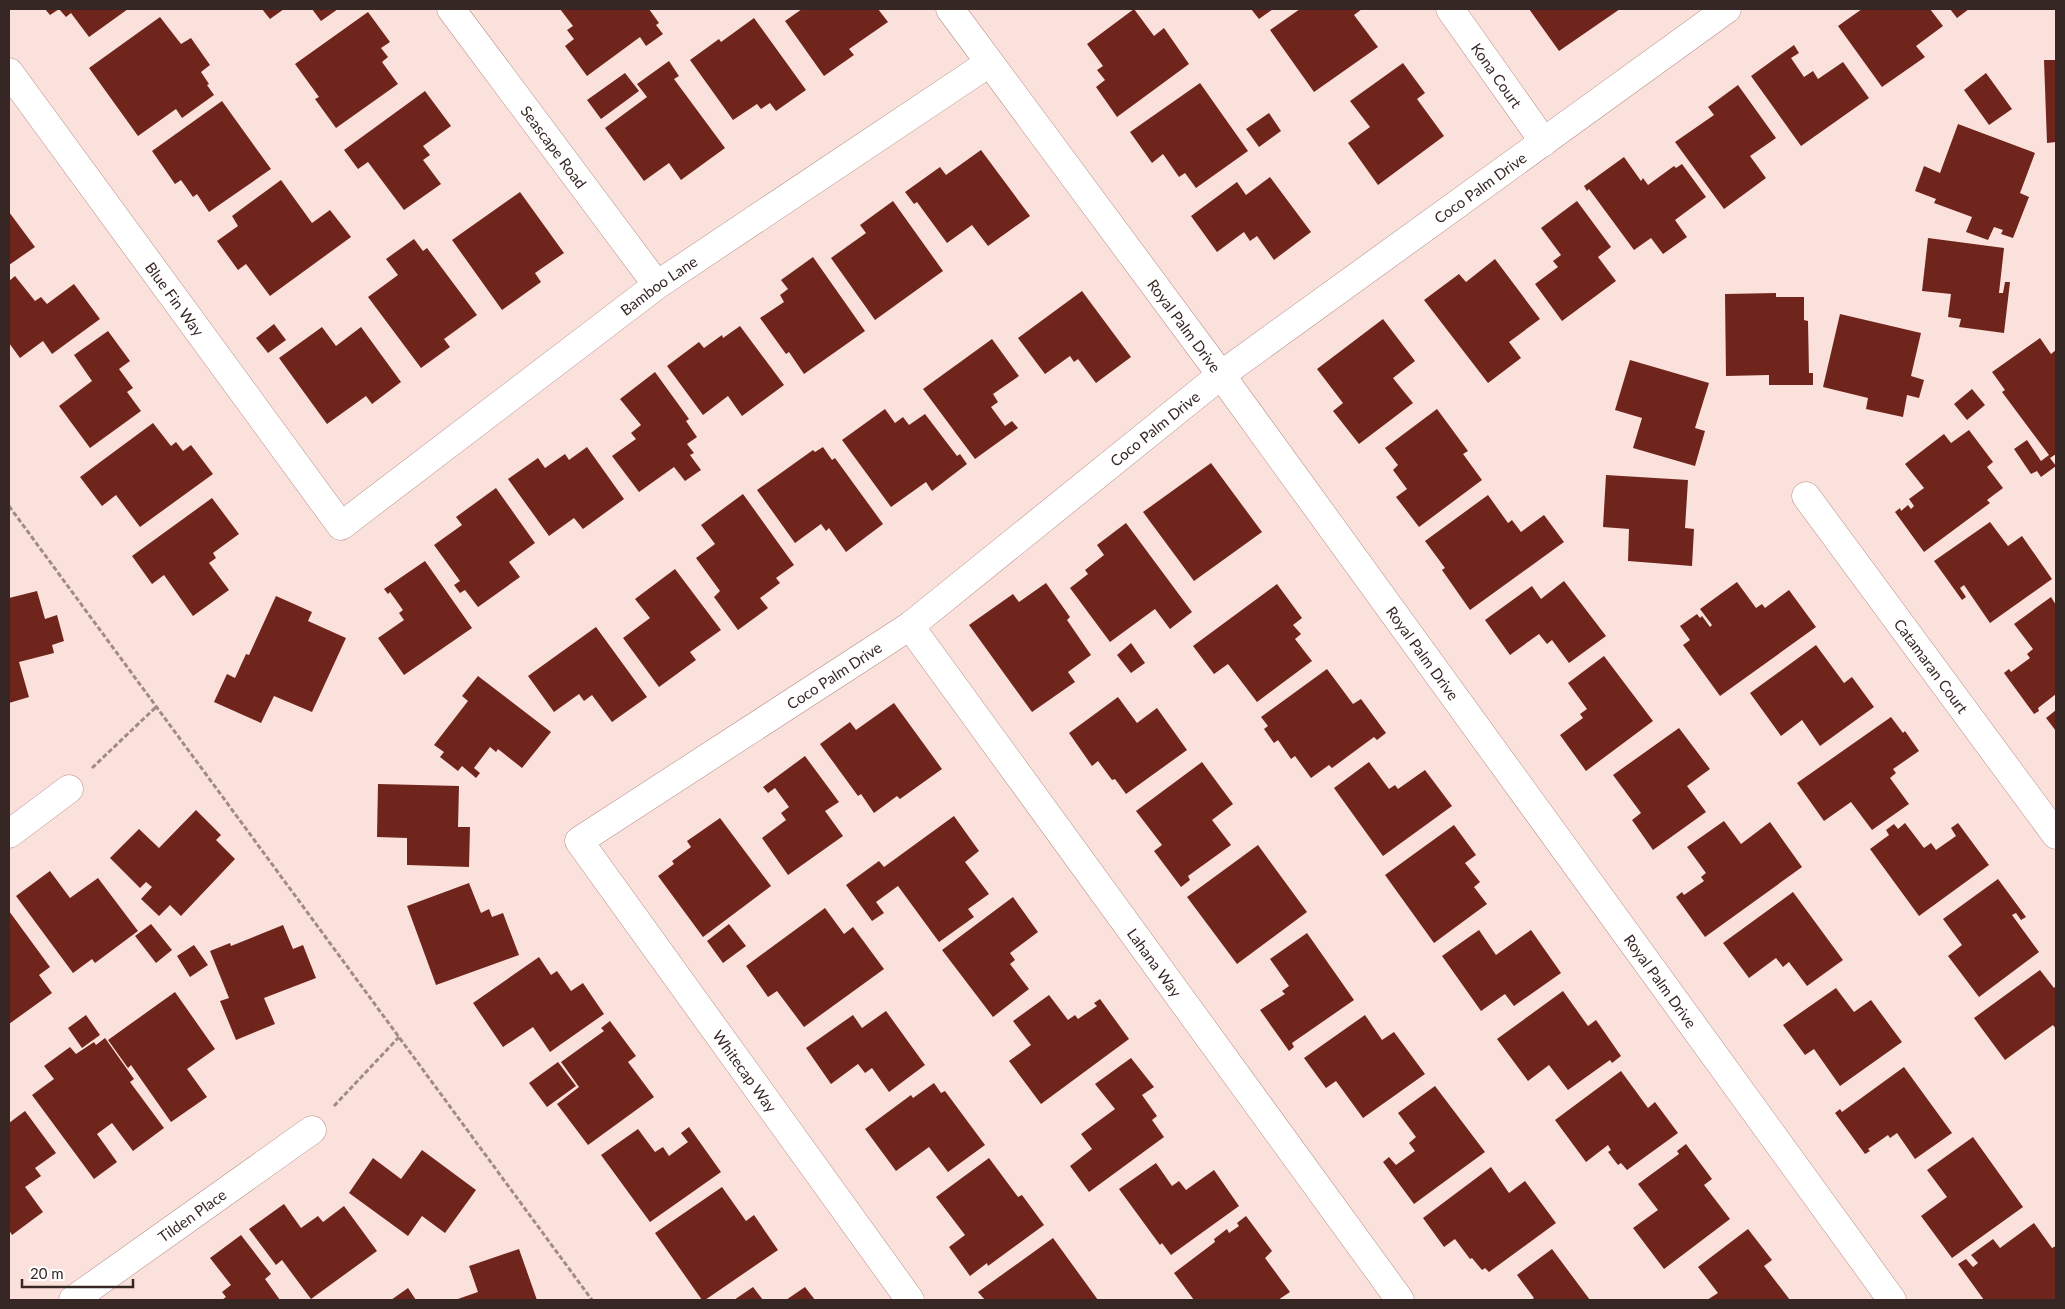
<svg xmlns="http://www.w3.org/2000/svg" width="2065" height="1309" font-family="Lato,sans-serif">
<style>
.building{fill:#70251c}
.lines{fill:none;stroke-linecap:round;stroke-linejoin:round}
.street-casing{stroke:#b68e87;stroke-width:29}
.path{stroke:#a08b87;stroke-width:3;stroke-dasharray:5 2.5;stroke-linecap:butt}
.street{stroke:#fff;stroke-width:28}
.labels{text-anchor:middle;dominant-baseline:central;stroke-width:5;stroke-linejoin:round;paint-order:stroke}
.street-label{font-size:15px;fill:#372724;stroke:#fff}
</style>
<rect width="100%" height="100%" fill="#fbe1dc"/>
<path class="building" d="M45,9H128L89,37L71,13L66,17L59,9L50,15Z
M262,9H284L270,19Z
M312,9H338L321,21Z
M560,9H649L659,23L656,25L663,34L646,46L640,37L587,76L565,46L574,39L567,30L573,26Z
M802,9H878L888,22L849,49L854,55L824,76L785,21Z
M1134,9L1154,36L1164,28L1189,64L1117,117L1096,87L1105,80L1097,70L1103,66L1087,44Z
M1251,9H1273L1259,19Z
M1300,9H1362L1354,15L1378,47L1314,92L1270,30Z
M1529,9H1620L1559,51Z
M1862,9H1930L1943,26L1916,46L1925,57L1882,87L1838,26Z
M1950,9H1969L1957,18Z
M368,12L390,42L381,48L388,57L382,62L398,84L336,128L315,99L319,97L295,64Z
M160,17L181,44L191,38L210,65L201,72L209,84L207,85L214,95L182,118L176,109L138,136L89,68Z
M754,18L806,90L776,111L770,103L761,109L757,104L733,120L690,60L719,39L721,42Z
M1794,45L1799,53L1791,58L1804,77L1813,71L1818,79L1843,62L1869,98L1801,146L1751,76Z
M2044,60H2056V142L2047,143Z
M669,61L679,76L674,79L725,148L681,180L669,163L644,181L605,128L647,97L637,84Z
M1403,63L1425,93L1417,99L1444,136L1378,185L1348,143L1370,127L1350,101Z
M625,73L639,91L601,119L587,100Z
M1986,73L2012,109L1989,125L1964,90Z
M1200,83L1248,151L1196,188L1185,173L1179,177L1163,154L1152,163L1130,132Z
M1738,85L1776,138L1750,156L1766,178L1724,209L1675,142L1714,115L1708,107Z
M425,91L451,126L423,146L430,155L423,160L441,184L404,210L368,162L358,169L344,150Z
M222,101L271,169L209,212L197,194L193,197L181,180L175,184L152,151Z
M1269,113L1281,131L1259,147L1246,129Z
M1958,124L2035,153L2020,193L2029,197L2013,238L2001,234L2003,230L1994,227L1988,240L1966,232L1972,217L1934,203L1936,199L1915,191L1924,166L1940,173Z
M981,150L1030,216L988,246L972,225L947,243L917,202L914,204L905,192L940,167L946,175Z
M1624,157L1641,181L1643,178L1648,185L1674,166L1676,168L1682,164L1706,197L1675,220L1687,237L1663,254L1651,238L1634,250L1589,189L1587,191L1584,186Z
M1270,177L1311,232L1274,260L1257,236L1250,241L1244,232L1217,252L1191,216L1237,182L1246,195Z
M281,180L312,223L330,210L351,237L270,296L246,264L238,270L217,241L238,226L232,216Z
M520,192L564,253L535,273L541,282L502,310L452,240Z
M893,201L943,271L875,320L831,258L866,233L860,225Z
M1577,201L1611,247L1598,257L1616,281L1562,321L1535,284L1558,267L1553,261L1561,255L1541,228Z
M9,212L35,247L9,265Z
M1928,238L2004,248L1999,293H2003L2005,282H2010L2004,333L1959,327L1961,319L1948,317L1951,294L1922,291Z
M414,239L423,251L427,248L477,315L444,339L450,347L421,368L368,297L398,275L386,259Z
M813,257L865,331L804,374L789,352L786,354L760,318L784,302L780,295L788,289L781,280Z
M1495,259L1540,319L1509,342L1521,358L1488,383L1424,300L1459,274L1466,282Z
M15,276L35,301L41,297L47,304L74,284L100,319L52,354L43,341L20,358L9,343V281Z
M1082,291L1131,357L1096,383L1078,359L1074,362L1070,356L1045,374L1018,338Z
M1776,293V297H1804V320L1808,321L1809,373H1813V385H1769V375L1726,376L1725,294Z
M1840,314L1921,333L1911,376L1924,380L1919,398L1907,395L1903,417L1866,409L1868,398L1823,387Z
M1383,319L1415,361L1393,378L1413,403L1359,444L1333,411L1343,403L1317,369Z
M274,324L286,340L268,353L256,338Z
M740,326L784,385L742,416L728,396L703,415L667,366L699,342L704,348L722,335L723,338Z
M322,327L336,346L361,327L401,382L372,404L366,396L327,424L279,358Z
M108,331L130,361L119,369L133,388L127,392L141,411L90,448L59,406L92,381L74,355Z
M2040,338L2051,354L2056,350V454L2050,458L2056,466L2041,477L2037,471L2031,474L2014,449L2027,440L2041,461L2049,455L2002,392L2005,390L1992,372Z
M992,339L1019,376L993,394L998,402L991,407L1005,426L1012,421L1018,428L975,459L923,389Z
M1630,360L1709,383L1695,428L1705,431L1695,466L1633,448L1642,418L1615,410Z
M655,372L689,419L686,421L697,437L687,444L694,453L690,455L701,470L685,481L674,467L639,492L612,456L636,439L631,433L641,425L620,399Z
M1972,389L1985,405L1967,420L1954,404Z
M885,409L895,423L903,417L909,425L925,414L957,456L960,454L967,464L932,491L926,482L891,507L842,440Z
M1437,409L1468,451L1463,454L1482,480L1419,527L1396,497L1407,489L1393,470L1398,465L1385,448Z
M153,423L171,446L176,442L183,451L191,445L213,474L140,527L116,495L102,506L80,477Z
M1969,430L1993,462L1987,467L2003,488L1987,500L1990,503L1924,552L1895,512L1900,508L1901,511L1908,505L1911,509L1914,506L1909,499L1924,488L1905,464L1944,434L1951,443Z
M587,447L624,499L583,529L574,518L549,536L508,479L538,458L545,468L565,454L569,460Z
M823,447L832,460L835,458L883,524L846,552L829,528L826,531L821,524L795,543L757,490L813,450L815,452Z
M1211,463L1262,532L1194,581L1143,512Z
M1606,475L1688,480L1685,528L1694,529L1692,566L1628,561L1629,529L1603,527Z
M496,488L535,543L509,562L520,577L478,607L465,590L460,593L454,585L460,581L434,545L462,525L456,517Z
M743,494L794,565L776,578L780,583L760,598L768,608L738,630L714,597L720,591L696,558L715,544L701,525Z
M1488,495L1508,523L1512,520L1521,532L1544,515L1564,542L1470,610L1442,570L1445,568L1425,541Z
M212,498L239,534L213,553L216,558L209,563L229,590L193,616L164,575L152,584L132,556Z
M1990,522L2008,546L2022,536L2052,579L1990,623L1964,585L1960,588L1966,597L1962,600L1934,561Z
M1126,523L1192,612L1170,629L1155,609L1110,642L1070,588L1088,574L1085,570L1104,555L1097,545Z
M425,561L472,628L404,675L378,638L404,620L399,613L403,610L390,592L388,594L384,589Z
M675,569L721,630L690,652L696,660L659,687L623,638L650,618L635,599Z
M1564,581L1606,636L1569,663L1552,640L1547,644L1539,634L1510,655L1485,620L1532,586L1541,599Z
M1737,582L1756,608L1762,604L1765,608L1789,590L1816,627L1720,696L1683,645L1690,640L1680,626L1697,614L1700,618L1702,616L1710,627L1712,625L1700,609Z
M1046,583L1070,617L1067,620L1091,655L1068,672L1075,682L1032,712L969,625L1013,594L1019,602Z
M1277,584L1302,618L1293,625L1301,634L1295,639L1312,661L1257,702L1228,664L1214,674L1193,646Z
M37,591L45,619L57,615L64,641L52,645L54,653L19,662L29,697L9,703V598Z
M276,596L312,612L308,621L346,638L312,712L274,696L261,723L214,702L227,674L235,678L246,654L249,655Z
M2051,597L2056,605V694L2038,708L2039,711L2034,714L2004,673L2009,669L2011,672L2030,658L2027,654L2033,649L2014,624Z
M596,627L647,697L612,722L592,695L584,701L579,694L554,712L528,676Z
M1131,643L1145,663L1131,673L1117,655Z
M1816,645L1844,683L1852,677L1874,707L1820,746L1802,720L1781,736L1750,693Z
M1604,656L1653,721L1586,771L1560,735L1583,718L1580,714L1587,709L1568,683Z
M1327,669L1353,704L1361,699L1386,733L1377,740L1374,737L1332,768L1329,765L1311,778L1295,756L1291,759L1278,740L1274,743L1264,729L1268,726L1261,717Z
M478,676L551,732L522,768L498,749L496,752L490,747L474,768L480,773L476,778L462,766L458,771L440,757L444,752L434,745L468,701L462,696Z
M1118,697L1137,723L1157,708L1187,750L1126,794L1115,779L1112,780L1098,761L1092,766L1069,733Z
M894,703L942,769L900,799L897,796L874,813L861,794L858,796L820,744L850,722L856,730Z
M2056,710V731L2046,718Z
M1891,717L1903,733L1905,731L1919,751L1893,769L1896,773L1890,778L1909,804L1872,830L1851,802L1824,821L1797,783Z
M1679,728L1710,769L1687,786L1706,812L1653,850L1632,820L1641,813L1613,775Z
M805,756L839,802L825,811L843,836L788,875L762,838L786,820L781,813L789,807L775,788L768,793L763,787Z
M1202,762L1233,804L1212,820L1231,845L1188,876L1190,880L1181,887L1154,851L1162,845L1136,811Z
M1369,762L1389,789L1395,785L1398,789L1425,770L1452,806L1383,856L1334,788Z
M378,784L459,786L458,827H470L469,867L407,865V838L377,837Z
M196,810L221,835L216,840L235,859L181,916L170,905L159,916L141,899L152,887L146,882L140,888L110,858L139,829L159,848Z
M954,816L979,851L965,862L989,894L968,909L974,917L939,942L898,886L876,902L884,913L872,921L846,885L879,861L884,867Z
M720,818L771,886L703,937L658,876L674,864L672,861L691,847L687,841Z
M1724,821L1741,844L1770,822L1802,867L1705,937L1676,897L1682,892L1684,895L1704,881L1701,877L1706,873L1687,847Z
M1905,823L1924,848L1931,843L1936,850L1956,836L1951,828L1958,823L1989,865L1919,916L1870,849L1889,835L1886,830L1894,824L1898,829Z
M1454,825L1476,855L1465,863L1480,882L1474,887L1487,904L1434,943L1385,875Z
M1258,845L1307,912L1237,964L1187,897Z
M50,871L70,898L98,878L138,931L95,963L92,959L73,973L16,896Z
M1998,879L2026,917L2021,920L2016,913L2012,915L2039,952L1979,997L1948,956L1962,945L1943,919Z
M469,883L481,913L489,909L492,917L503,913L519,955L436,985L407,906Z
M1793,892L1843,960L1807,986L1789,962L1783,967L1776,958L1749,978L1723,943Z
M1013,897L1038,932L1010,953L1015,960L1010,964L1029,989L993,1017L942,950Z
M825,908L844,934L853,927L884,969L804,1027L777,991L768,997L746,966Z
M9,911L50,967L39,975L52,993L9,1024Z
M151,924L172,950L156,963L135,936Z
M729,924L746,946L723,963L707,941Z
M283,925L293,949L303,945L316,978L264,998L275,1024L236,1040L220,1001L229,998L210,951L230,943L231,946Z
M1479,930L1496,955L1531,930L1561,973L1514,1006L1505,994L1481,1011L1442,956Z
M1307,933L1354,1000L1292,1043L1294,1047L1289,1051L1260,1010L1285,994L1282,991L1289,986L1270,959Z
M194,945L208,965L190,977L177,956Z
M539,957L551,975L557,971L571,991L583,983L604,1014L550,1052L533,1027L503,1047L473,1003Z
M2040,970L2054,988L2056,986V1029L2053,1025L2005,1060L1974,1018Z
M1836,988L1854,1012L1871,1000L1902,1042L1840,1086L1814,1049L1805,1055L1783,1025Z
M1563,991L1588,1026L1596,1020L1621,1056L1612,1063L1610,1060L1568,1090L1549,1065L1528,1081L1497,1039Z
M175,992L215,1049L187,1069L207,1097L171,1122L131,1065L128,1068L108,1040Z
M1049,995L1068,1020L1075,1015L1078,1019L1097,1006L1094,1003L1100,999L1129,1039L1041,1104L1009,1061L1031,1045L1013,1021Z
M886,1011L925,1065L889,1092L872,1068L865,1073L858,1064L831,1084L806,1048L853,1015L862,1028Z
M86,1015L100,1035L82,1048L68,1028Z
M1365,1015L1382,1040L1394,1032L1425,1074L1363,1118L1336,1081L1326,1088L1304,1058Z
M610,1021L636,1056L628,1062L654,1097L588,1145L557,1104L579,1087L561,1062L604,1031L601,1028Z
M105,1038L134,1079L130,1082L164,1128L133,1151L112,1123L97,1134L117,1162L94,1179L32,1095L54,1079L44,1066L70,1047L76,1054L94,1042L96,1045Z
M1131,1058L1154,1087L1142,1095L1157,1116L1152,1120L1164,1137L1089,1192L1070,1166L1092,1149L1081,1134L1115,1109L1095,1084Z
M558,1062L576,1086L547,1107L529,1083Z
M1904,1067L1952,1133L1915,1159L1897,1133L1890,1138L1888,1135L1868,1149L1870,1151L1865,1154L1835,1113L1840,1109L1842,1112Z
M1621,1071L1648,1108L1655,1102L1678,1133L1627,1170L1621,1163L1618,1165L1608,1152L1611,1150L1608,1145L1586,1162L1555,1120Z
M934,1083L941,1093L945,1091L985,1145L948,1172L929,1147L896,1171L865,1129L911,1095L913,1098Z
M1435,1086L1485,1152L1414,1204L1383,1162L1389,1157L1396,1165L1415,1151L1409,1143L1416,1137L1398,1113Z
M25,1111L56,1153L35,1168L41,1176L25,1187L43,1212L12,1235L9,1230V1123Z
M689,1127L721,1172L650,1222L601,1155L638,1129L655,1152L663,1147L669,1156L688,1142L681,1133Z
M1973,1137L2023,1207L1952,1258L1921,1216L1947,1197L1927,1170Z
M1686,1144L1712,1179L1704,1185L1730,1219L1664,1269L1633,1228L1658,1210L1638,1184L1679,1154L1677,1151Z
M422,1150L476,1190L445,1233L422,1216L408,1236L349,1193L373,1158L401,1179Z
M989,1158L1018,1197L1022,1195L1044,1225L988,1266L987,1263L970,1276L949,1247L965,1235L936,1197Z
M1156,1163L1172,1186L1179,1181L1186,1190L1214,1170L1239,1206L1171,1255L1162,1243L1160,1245L1119,1189Z
M1491,1167L1509,1193L1525,1181L1556,1223L1489,1272L1485,1268L1482,1270L1472,1258L1470,1259L1455,1239L1444,1247L1423,1218Z
M722,1187L746,1221L754,1215L778,1250L705,1300H702L655,1233Z
M284,1204L301,1228L318,1216L323,1222L344,1206L377,1251L311,1299L282,1260L276,1265L249,1229Z
M1246,1216L1272,1251L1265,1258L1290,1292L1278,1300H1194L1174,1273L1215,1242L1214,1239L1227,1229L1229,1233L1239,1226L1237,1223Z
M2034,1223L2052,1248L2056,1246V1300H1984L1958,1264L1966,1259L1973,1267L1978,1263L1971,1255L1993,1239L2000,1248Z
M1748,1229L1772,1260L1764,1266L1790,1300H1707L1718,1293L1698,1267Z
M241,1235L271,1274L265,1279L280,1300H222L226,1297L222,1292L231,1285L210,1258Z
M1053,1238L1098,1300H985L978,1292Z
M519,1249L537,1300H455L478,1292L469,1266Z
M1552,1249L1590,1300H1531L1534,1298L1517,1275Z
M753,1287L763,1300H734Z
M805,1287L815,1300H786Z
M408,1288L416,1300H391Z"/>
<g class="lines">
<defs>
<g id="street">
<path id="s1" d="M451,9L657,285"/>
<path id="s2" d="M950,9L1221,375L1892,1300"/>
<path id="s3" d="M1450,9L1544,142"/>
<path id="s4" d="M9,72L341,526L657,285L989,63"/>
<path id="s5" d="M1806,496L2056,835"/>
<path id="s6" d="M910,626L1400,1300"/>
<path d="M9,834L69,789"/>
<path id="s7" d="M73,1300L312,1130"/>
<path id="s8" d="M910,1300L579,841L910,626L1221,375L1727,9"/>
</g>
</defs>
<use href="#street" class="street-casing"/>
<path class="path" d="M9,506L592,1300
M92,768L156,707
M334,1106L399,1037"/>
<use href="#street" class="street"/>
</g>
<g class="labels">
<g class="street-label">
<text stroke="none"><textPath href="#s3" startOffset="81">Kona Court</textPath></text>
<text stroke="none"><textPath href="#s1" startOffset="172">Seascape Road</textPath></text>
<text stroke="none"><textPath href="#s8" startOffset="1680">Coco Palm Drive</textPath></text>
<text stroke="none"><textPath href="#s4" startOffset="961">Bamboo Lane</textPath></text>
<text stroke="none"><textPath href="#s4" startOffset="281">Blue Fin Way</textPath></text>
<text stroke="none"><textPath href="#s2" startOffset="394">Royal Palm Drive</textPath></text>
<text stroke="none"><textPath href="#s8" startOffset="1275">Coco Palm Drive</textPath></text>
<text stroke="none"><textPath href="#s2" startOffset="799">Royal Palm Drive</textPath></text>
<text stroke="none"><textPath href="#s5" startOffset="211">Catamaran Court</textPath></text>
<text stroke="none"><textPath href="#s8" startOffset="870">Coco Palm Drive</textPath></text>
<text stroke="none"><textPath href="#s6" startOffset="416">Lahana Way</textPath></text>
<text stroke="none"><textPath href="#s2" startOffset="1204">Royal Palm Drive</textPath></text>
<text transform="translate(745 1071) rotate(54)">Whitecap Way</text>
<text stroke="none"><textPath href="#s7" startOffset="146">Tilden Place</textPath></text>
</g>
</g>
<rect width="2065" height="1309" fill="none" stroke="#372724" stroke-width="20"/>
<path d="M22 1279v8h111v-8" fill="none" stroke="#372724" stroke-width="2.5"/>
<text x="30" y="1279" font-size="15" fill="#372724" stroke="#ffffff" stroke-width="4" paint-order="stroke">20 m</text>
</svg>
